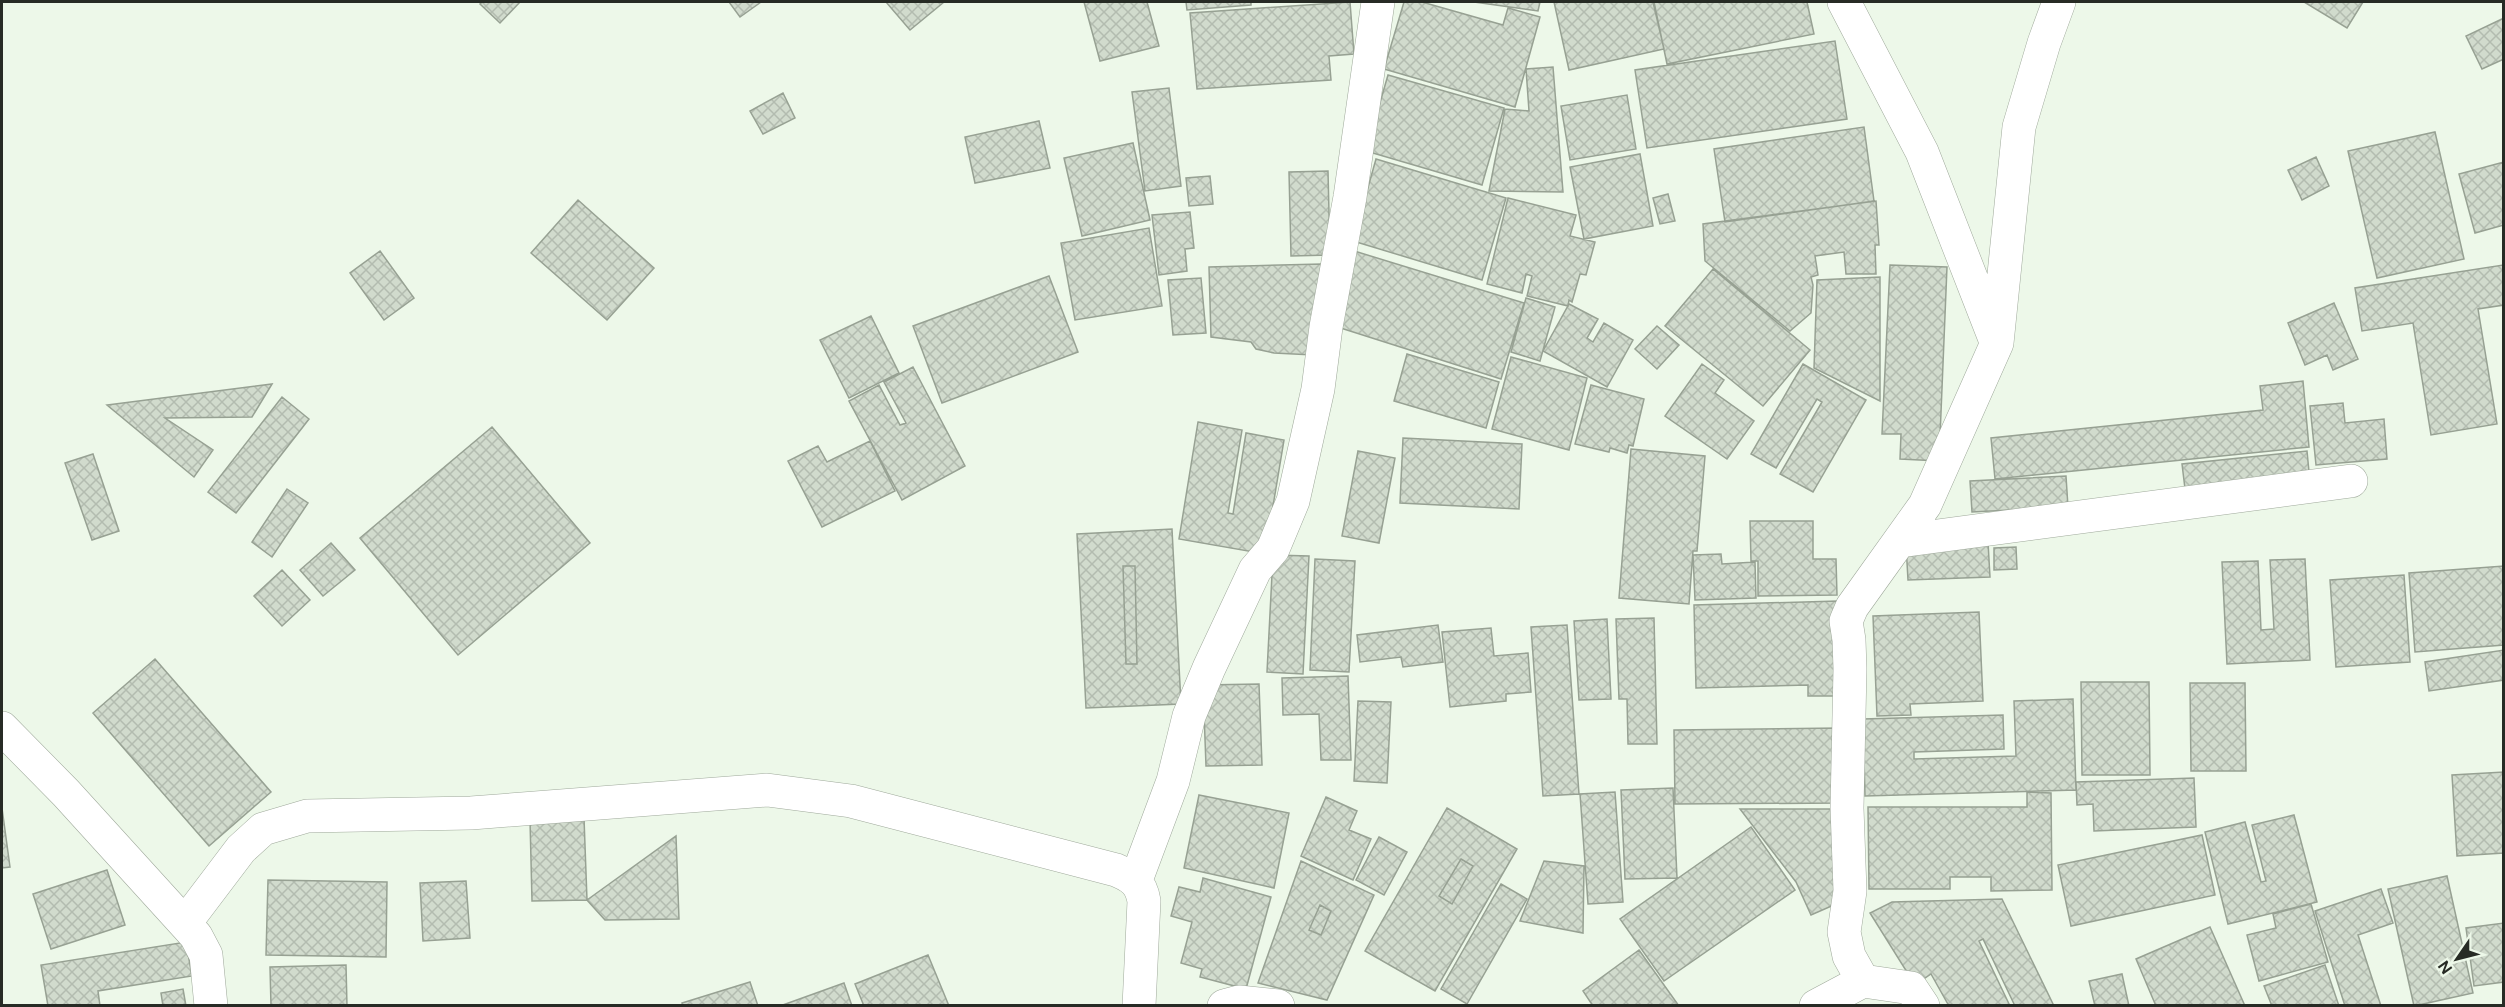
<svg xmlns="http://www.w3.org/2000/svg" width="2505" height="1007" font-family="'DM Sans',sans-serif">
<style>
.building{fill:url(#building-cross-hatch);stroke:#97a193;stroke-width:1.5;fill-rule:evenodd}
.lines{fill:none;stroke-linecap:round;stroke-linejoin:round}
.minor-casing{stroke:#9fa99b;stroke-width:34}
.minor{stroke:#fff;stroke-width:33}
</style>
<defs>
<pattern id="building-cross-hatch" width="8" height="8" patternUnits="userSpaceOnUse" patternTransform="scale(1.5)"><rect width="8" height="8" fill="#d1dbcd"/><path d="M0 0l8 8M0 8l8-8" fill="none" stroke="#b3bcb0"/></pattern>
</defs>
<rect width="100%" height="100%" fill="#edf8e9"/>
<path class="building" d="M482,2H520L500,23L480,4Z
M729,2H761L740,17Z
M886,2H944L910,30Z
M1084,2H1147L1159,46L1100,61Z
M1186,2H1251V5L1187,10Z
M1350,2L1354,54L1329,56L1331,80L1197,89L1190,13Z
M1404,2H1422L1503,25L1508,8L1540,17L1515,107L1384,69Z
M1474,2H1540L1538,11Z
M1554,2H1653L1664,49L1569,70Z
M1654,2H1807L1814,34L1667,64Z
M2304,2H2363L2347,28Z
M2504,18V59L2482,69L2466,36Z
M1835,41L1847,119L1647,148L1635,70Z
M1553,67L1563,192L1489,191L1505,109L1529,111L1526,69Z
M1388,75L1504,108L1482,185L1366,151Z
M1169,88L1181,186L1145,191L1132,92Z
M783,93L795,118L763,134L750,111Z
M1627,95L1636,149L1570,160L1561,106Z
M1039,121L1050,168L975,183L965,137Z
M1864,127L1874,201L1725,222L1714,149Z
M2435,132L2464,259L2377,278L2348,151Z
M1133,143L1150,220L1082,236L1064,158Z
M1640,154L1653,226L1584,239L1570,167Z
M2316,157L2329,186L2302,200L2288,170Z
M1376,159L1506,198L1482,280L1353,241Z
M2504,162V225L2475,233L2459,174Z
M1328,171L1330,255L1291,256L1289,172Z
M1210,176L1213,204L1189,206L1186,178Z
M1668,194L1675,221L1660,224L1653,198Z
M1508,198L1576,215L1570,236L1595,242L1586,275L1580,274L1572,302L1569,300L1568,306L1527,296L1532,276L1526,274L1522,293L1487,284Z
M578,200L654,268L607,320L531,253Z
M1876,201L1879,245H1875L1876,274H1846L1844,252L1815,256L1818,275L1811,277L1813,285L1811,313L1790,331L1705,261L1703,224Z
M1190,212L1194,248L1185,249L1187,271L1159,275L1152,215Z
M1149,228L1162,306L1075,320L1061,243Z
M1351,250L1524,303L1501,379L1328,324Z
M380,251L414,298L384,320L350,273Z
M1321,264L1313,355L1274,353L1256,349L1251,342L1211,337L1209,267Z
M1890,265L1947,267L1939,461L1900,459L1901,434H1882Z
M2503,265L2504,305L2478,309L2497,424L2431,435L2413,323L2362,331L2355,288Z
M1713,269L1810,350L1763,406L1665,326Z
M1049,276L1078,352L942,403L913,326Z
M1880,277V401L1814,368L1817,280Z
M1201,278L1206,333L1173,335L1168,280Z
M1526,298L1555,307L1540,361L1511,352Z
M2334,303L2358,359L2333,370L2327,355L2305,365L2288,323Z
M1569,304L1598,319L1587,338L1593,342L1604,323L1633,340L1607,387L1543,351Z
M871,316L899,373L849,398L820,340Z
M1657,326L1679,345L1657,369L1635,349Z
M1407,354L1499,382L1486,428L1394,401Z
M1511,357L1587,378L1569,450L1492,429Z
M1702,364L1724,380L1715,393L1754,421L1727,459L1665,416Z
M1803,364L1866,400L1813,492L1780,474L1822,402L1817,399L1776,468L1751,454Z
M913,367L965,466L902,500L849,401L879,385L900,425L906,423L884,382Z
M2303,381L2309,447L1995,479L1991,438L2263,410L2260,386Z
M272,384L252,417L165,418L213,450L194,477L107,405Z
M1591,385L1644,399L1633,446L1629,445L1627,453L1610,448L1609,452L1575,444Z
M282,397L309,419L236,513L208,492Z
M2343,403L2345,423L2384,419L2387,459L2316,465L2310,406Z
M1198,422L1242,430L1228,513L1233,514L1246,433L1284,440L1265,554L1179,539Z
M492,427L590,543L458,655L360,538Z
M1403,438L1522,444L1519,509L1400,503Z
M870,441L895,491L822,527L788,461L818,446L827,462Z
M1631,449L1705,456L1697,551H1693L1689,604L1619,598Z
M1358,451L1395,458L1379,543L1342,536Z
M2307,451L2310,482L2186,497L2182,464Z
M93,454L119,531L92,540L65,463Z
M2066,476L2068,507L1972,512L1970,481Z
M287,489L308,503L272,557L252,542Z
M1750,521H1813V559H1836L1837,595L1758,596V561H1751Z
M1172,529L1181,704L1086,708L1077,534ZM1123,566H1135L1137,664H1126Z
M1988,542L1990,577L1908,580L1906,545Z
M331,543L355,570L323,596L300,570Z
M2016,547L2017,569L1994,570V548Z
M1721,554L1722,564L1755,562L1756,598L1695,600L1693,555Z
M1273,555L1309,556L1303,674L1267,672Z
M1315,559L1355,561L1349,672L1310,670Z
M2305,559L2310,660L2227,664L2222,562L2258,561L2261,630L2274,629L2270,560Z
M1123,566H1135L1137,664H1126Z
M2504,566V645L2415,652L2409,573Z
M282,570L310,600L282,626L254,596Z
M2404,575L2410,662L2336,667L2330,580Z
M1838,601L1841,696H1808V685L1696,688L1694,605Z
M1979,612L1983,701L1910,704L1911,715L1877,716L1873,616Z
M1654,618L1657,744H1628L1627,699H1619L1616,619Z
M1607,619L1611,699L1579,700L1574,621Z
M1438,625L1443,662L1403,667L1401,657L1360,662L1357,635Z
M1567,625L1579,794L1543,796L1531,627Z
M1491,628L1494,656L1528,653L1531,692L1506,694V701L1450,707L1442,632Z
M2504,650V680L2429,691L2425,662Z
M155,659L271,792L209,846L93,713Z
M1348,676L1351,760H1321L1319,714L1283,715L1282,678Z
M2081,682H2149L2150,775H2082Z
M2190,683H2245L2246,771H2191Z
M1259,684L1262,765L1206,766L1203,685Z
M2073,699L2076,790L1865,796L1863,719L2003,715L2004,749L1914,752V759L2016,756L2014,701Z
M1358,701L1391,702L1387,783L1354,781Z
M1840,728L1841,803L1675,804L1674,730Z
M2504,772V853L2457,856L2452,775Z
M2194,778L2196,827L2094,831L2093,804L2077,805L2076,782Z
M1673,788L1677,878L1625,879L1621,790Z
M1615,792L1623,902L1588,904L1580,794Z
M2027,792L2051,793L2052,890L1991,891V877H1950V889H1869L1868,807H2027Z
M1199,795L1289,813L1274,888L1184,868Z
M1326,797L1357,811L1349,830L1371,839L1353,880L1301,856Z
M2,808L10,867L2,868Z
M1447,808L1517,849L1435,991L1365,951ZM1461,859L1473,866L1452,904L1439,896Z
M1740,809H1839L1843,901L1811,915L1796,882Z
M2294,815L2317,902L2228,924L2205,832L2245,822L2261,882L2266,881L2252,825Z
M584,818L587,900L532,901L530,820Z
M1751,827L1795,890L1664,981L1620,919Z
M2202,835L2215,895L2071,926L2058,865Z
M676,836L679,919L605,920L587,900Z
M1379,837L1407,852L1384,895L1356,880Z
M1461,859L1473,866L1452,904L1439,896Z
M1301,861L1374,895L1327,1000L1258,983ZM1320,905L1331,911L1321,935L1309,930Z
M1544,861L1584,866L1583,933L1520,921Z
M107,870L125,925L51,949L33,894Z
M2447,876L2473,993L2414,1006L2388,889Z
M1203,878L1271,897L1246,989L1200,977L1202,969L1181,963L1192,922L1171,916L1179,887L1200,892Z
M268,880L387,882L386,957L266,955Z
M466,881L470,938L423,941L420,883Z
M1501,884L1527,899L1467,1004L1441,989Z
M2381,889L2393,923L2358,935L2381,1006H2345L2315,911Z
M2002,899L2054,1006H2015L1983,939L1979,941L2010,1006H1949L1931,974L1915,985L1870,913L1892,902Z
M2311,904L2328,962L2259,981L2247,935L2276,928L2273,914Z
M1320,905L1331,911L1321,935L1309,930Z
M2504,923V982L2474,986L2466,928Z
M2210,927L2245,1006H2156L2136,959Z
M186,942L192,976L98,991L100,1006H48L41,965Z
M1639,950L1679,1006H1593L1583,991Z
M928,955L949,1006H864L855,984Z
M346,965L347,1006H271L270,967Z
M2325,965L2339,1006H2272L2264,986Z
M2122,974L2129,1006H2095L2089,981Z
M750,982L758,1006H683L682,1003Z
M844,983L852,1006H780Z
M183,989L186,1006H163L161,993Z"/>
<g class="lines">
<defs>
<path id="minor" d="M1844,2L1922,152L1995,339
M1900,541L2351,481
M2,728L66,793L196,936L206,955L211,1006
M1136,880L1173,781L1189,716L1209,668L1255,570L1273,549L1293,501L1318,389L1326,327L1350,197L1378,2
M185,923L241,849L263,829L307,816L471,813L767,790L851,801L1116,870C1133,877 1141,883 1144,901L1139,1006
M1224,1006L1239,1002L1278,1006
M1816,1006L1863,981
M1923,1006L1911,988L1863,981L1849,956L1844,932L1850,891L1847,808L1850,669L1849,640L1846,621L1852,607L1925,505L1997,343L2019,127L2044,43L2059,2"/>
</defs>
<use href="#minor" class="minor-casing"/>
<use href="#minor" class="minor"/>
</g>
<rect width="2505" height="1007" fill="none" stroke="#272b25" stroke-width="6"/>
<g transform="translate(2457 959) rotate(235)" stroke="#edf8e9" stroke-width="4.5" paint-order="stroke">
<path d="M0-4.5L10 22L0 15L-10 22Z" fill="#272b25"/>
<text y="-9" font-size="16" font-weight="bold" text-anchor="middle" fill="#272b25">N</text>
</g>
</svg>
